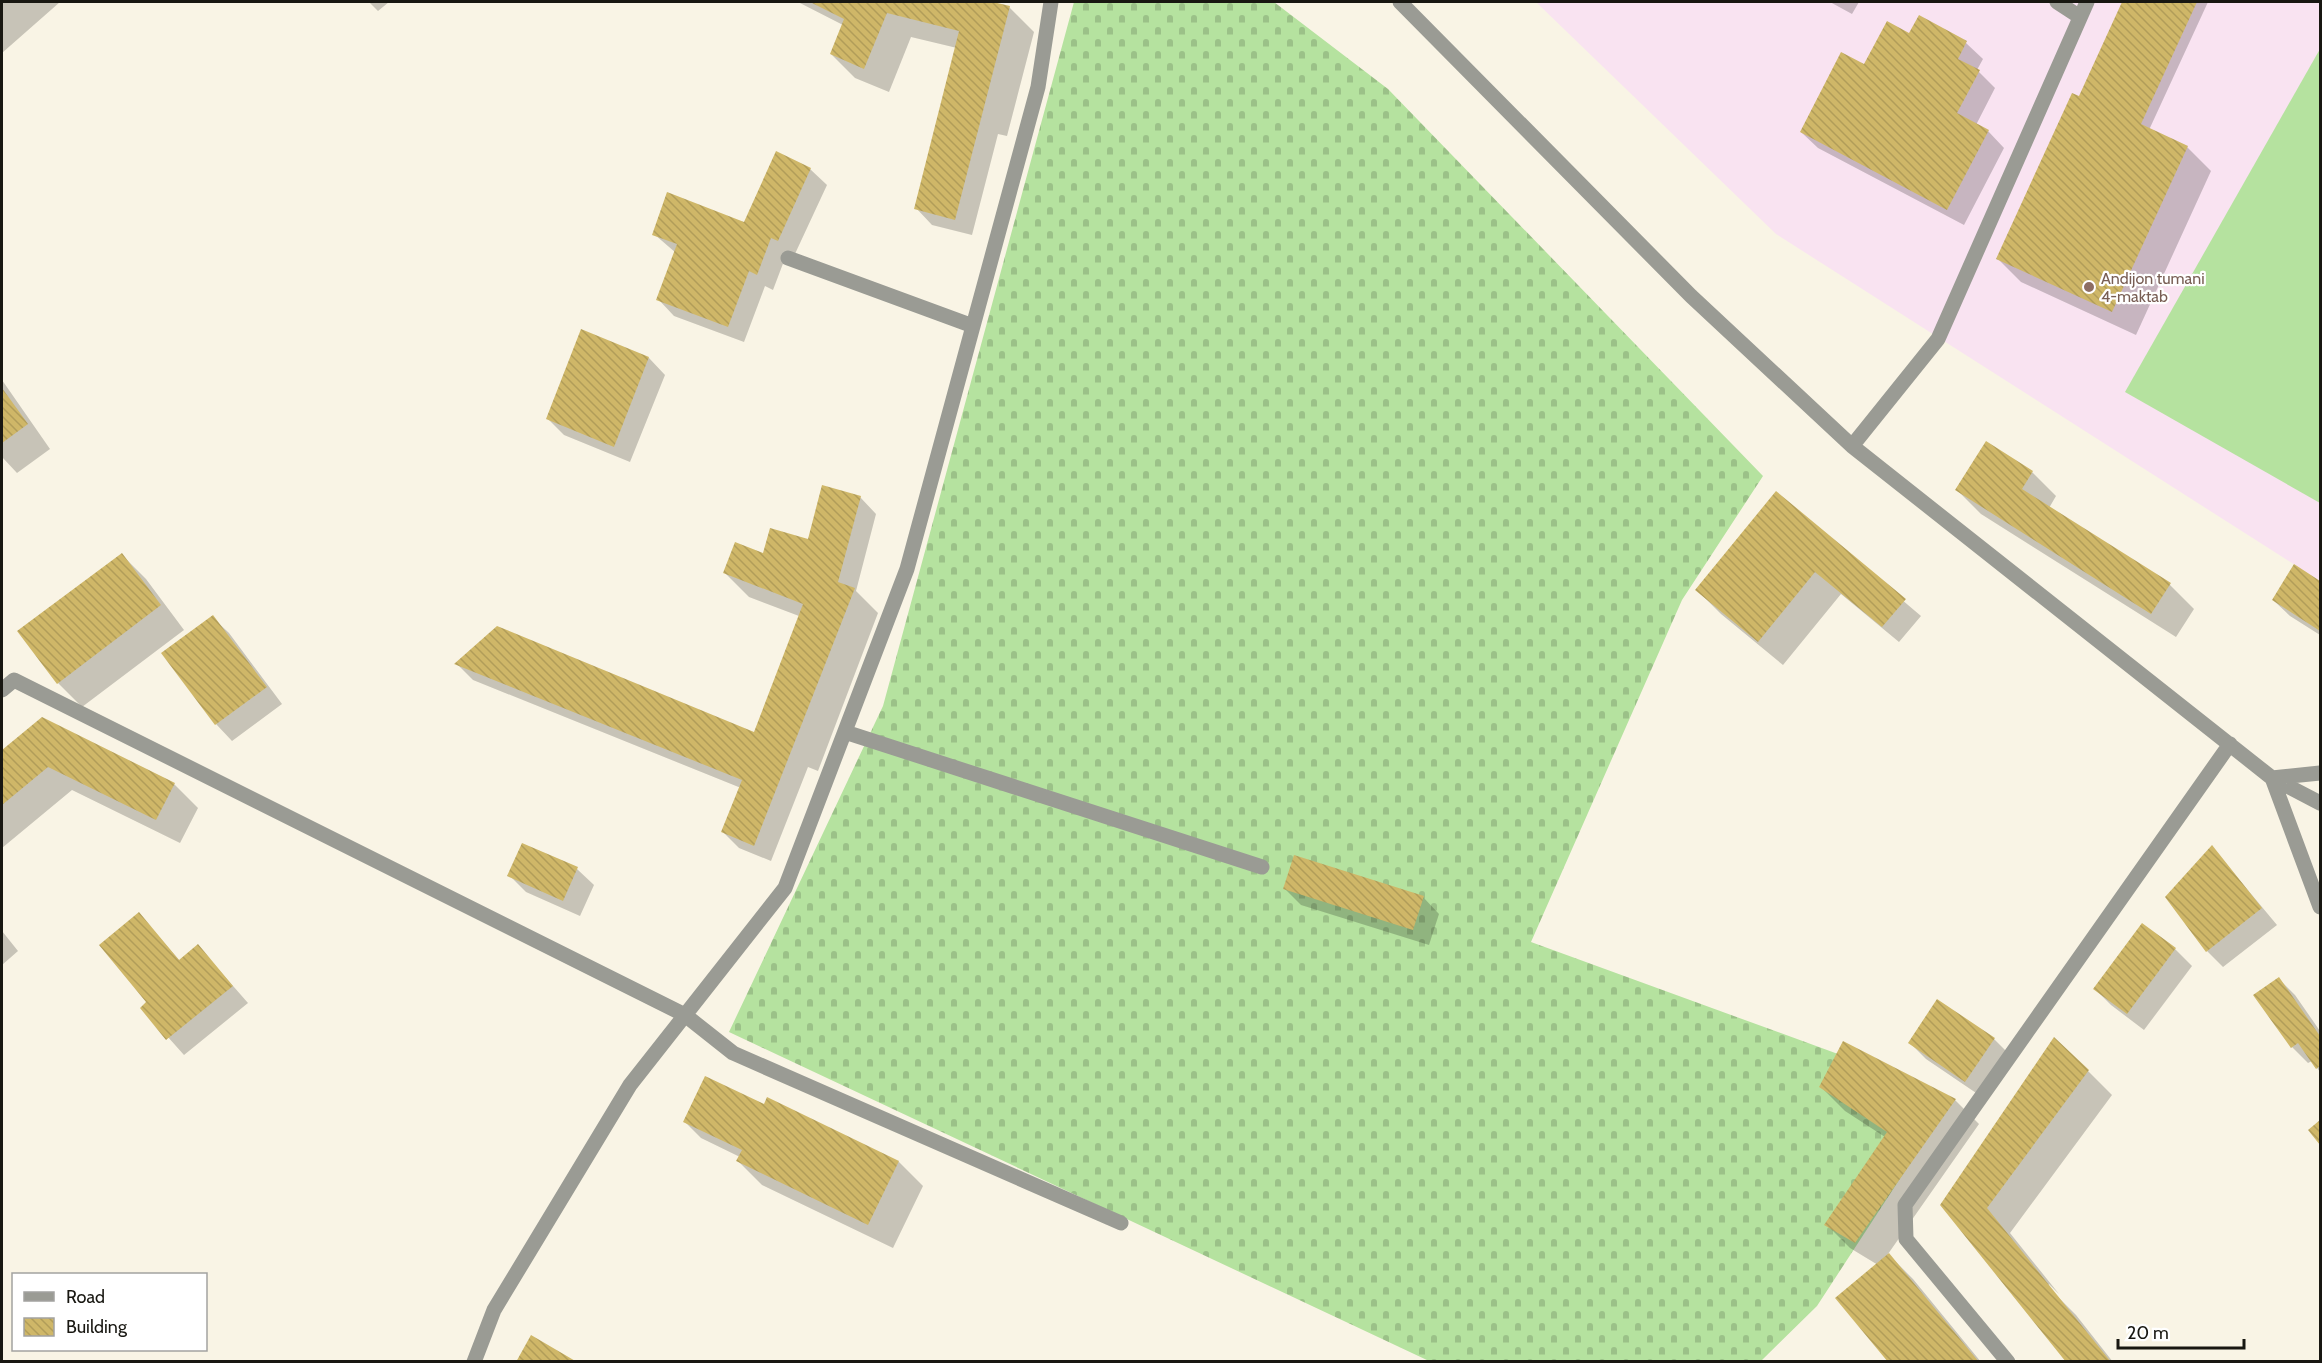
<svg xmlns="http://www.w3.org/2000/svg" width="2322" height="1363" font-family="Cabin,sans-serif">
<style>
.education{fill:#f9e3f1}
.cemetery{fill:url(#cemetery-stones)}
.pitch{fill:#b5e29f}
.shadow{fill:#0003}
.building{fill:url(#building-back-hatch)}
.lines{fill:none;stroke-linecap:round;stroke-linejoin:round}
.minor{stroke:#9a9b94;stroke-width:15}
.education-dot{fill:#8d6e63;stroke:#fff;stroke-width:2}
.labels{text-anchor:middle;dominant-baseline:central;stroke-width:4.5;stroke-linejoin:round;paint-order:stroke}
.education-label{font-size:16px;fill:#785e54;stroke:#fff;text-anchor:start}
</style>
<defs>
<pattern id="cemetery-stones" width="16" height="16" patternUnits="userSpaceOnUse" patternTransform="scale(1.5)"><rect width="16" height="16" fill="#b5e29f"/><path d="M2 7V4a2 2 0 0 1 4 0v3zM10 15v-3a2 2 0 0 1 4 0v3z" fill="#9bc188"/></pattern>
<pattern id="building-back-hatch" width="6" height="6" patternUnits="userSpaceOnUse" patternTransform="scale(1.5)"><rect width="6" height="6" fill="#cfb768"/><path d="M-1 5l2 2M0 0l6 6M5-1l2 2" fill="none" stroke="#b19d59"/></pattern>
</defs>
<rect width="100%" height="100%" fill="#f9f4e5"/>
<path class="education" d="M1536,2H2320V581L1776,234Z"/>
<path class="cemetery" d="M1074,2H1274L1388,89L1763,476L1682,600L1531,942L1838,1054L1946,1108L1817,1306L1761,1361H1429L729,1032L883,706Z"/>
<path class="pitch" d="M2320,49V503L2125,392Z"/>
<path class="shadow" d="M2,2H60L2,53Z
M369,2H389L378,11Z
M798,2H987L1009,7L1034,32L1007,136L998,134L972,235L932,225L916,208L957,48L911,37L889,92L855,78L831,54L843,25Z
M1830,2H1859L1852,14Z
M2123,2H2208L2149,130L2187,147L2211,171L2136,335L2021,282L1997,258L2085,100L2080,95Z
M1920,17L1966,43L1983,59L1977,70L1995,88L1976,125L1988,131L2004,148L1964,225L1818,148L1801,132L1865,66L1910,35Z
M810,169L827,185L794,256L787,253L773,290L765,286L744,342L674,316L658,299L676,253L654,234L745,224Z
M582,331L649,358L665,375L630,462L564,435L548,419Z
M2,380L50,449L17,473L2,457Z
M2032,472L2056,496L2049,508L2170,585L2194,609L2176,637L1981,514L1957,490Z
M1776,493L1921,616L1899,642L1841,594L1783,665L1721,614L1697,590Z
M860,497L876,514L856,591L878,613L818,771L808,767L771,861L739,848L723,832L741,788L473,680L457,664L755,734L799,616L749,597L725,573L809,541Z
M122,555L146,579L184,630L82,707L58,683Z
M2294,566L2320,583V635L2290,616L2273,600Z
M212,617L229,633L282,704L232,741L216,724Z
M43,719L174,784L198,808L180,843L72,790L2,848V752Z
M523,845L577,869L594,885L580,916L526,892L509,875Z
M2212,847L2277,925L2223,967L2207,951Z
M1285,889L1423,897L1439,914L1429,945L1301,905Z
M139,914L180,961L198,946L248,1003L184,1055L142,1008L148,1002Z
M2142,925L2175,949L2192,966L2144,1030L2111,1005L2095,989Z
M2,931L18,951L2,965Z
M2279,979L2295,995L2320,1031V1072L2312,1061L2308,1063L2292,1047Z
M1994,1039L2010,1055L1982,1097L1926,1059L1910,1043Z
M1843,1043L1955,1100L1979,1124L1888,1254L1913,1279L1981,1362H1890L1878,1265L1850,1248L1826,1224L1885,1137L1845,1111L1821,1087Z
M2088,1071L2112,1095L2010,1233L2059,1294L2049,1284L2047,1286L2076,1315L2113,1362H2068L1942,1205Z
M768,1099L899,1162L923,1186L893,1248L762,1185L738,1161L740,1157L701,1138L685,1122L764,1107Z"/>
<path class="building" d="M810,2H993L1010,6L955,220L914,209L959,31L887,13L864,69L830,54L844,19Z
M2122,2H2197L2141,124L2188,146L2112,312L1996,259L2072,93L2079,96Z
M1919,15L1967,41L1958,59L1980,70L1957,113L1989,130L1947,210L1800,132L1841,52L1864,64L1887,21L1909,33Z
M776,151L811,168L778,241L771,238L757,275L749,271L728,327L656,300L677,244L652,235L667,192L744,222Z
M581,329L649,357L614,447L546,419Z
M2,388L28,424L2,443Z
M1986,441L2033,471L2022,489L2171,583L2151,614L1955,490Z
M822,485L861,496L838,582L855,588L754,846L721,832L742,780L454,664L497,626L754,732L803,604L723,573L735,542L763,553L770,528L808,539Z
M1776,491L1906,599L1882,627L1815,572L1758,642L1695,590Z
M122,553L161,605L57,684L17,631Z
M2294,564L2320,581V631L2272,600Z
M213,615L267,687L215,725L161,653Z
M42,717L175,783L156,820L48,767L2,805V750Z
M522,843L578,867L563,901L507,876Z
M2212,845L2262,908L2206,952L2165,897Z
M1294,855L1424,896L1413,930L1283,889Z
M139,912L179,960L198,944L233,986L166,1040L140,1008L146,1002L99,945Z
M2142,923L2176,948L2127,1014L2093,989Z
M2279,977L2320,1036V1066L2316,1069L2298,1043L2291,1048L2253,995Z
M1937,999L1995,1038L1965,1082L1908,1043Z
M2054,1037L2089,1070L1987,1208L2111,1362H2066L1940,1205Z
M1843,1041L1956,1099L1855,1243L1824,1225L1887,1132L1819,1087Z
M705,1076L764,1104L767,1097L899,1161L868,1225L736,1161L742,1150L683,1122Z
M2320,1120V1145L2308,1130Z
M1889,1253L1979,1362H1888L1835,1298Z
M531,1335L577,1362H516Z"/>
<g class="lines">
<path class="minor" d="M1400,2L1691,296L1852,446L2272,778L2320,803
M2057,2L2080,17
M788,258L973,326
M1852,446L1938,339L2087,2
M2,690L14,680L685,1015L733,1053L1121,1223
M845,732L1262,867
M2320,773L2272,778L2320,907
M474,1362L494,1310L630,1085L785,888L907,569L1038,87L1051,2
M2008,1362L1906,1239L1905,1205L2230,744"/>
</g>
<circle class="education-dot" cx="2089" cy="287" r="6"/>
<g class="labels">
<g class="education-label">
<text x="2101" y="278">Andijon tumani<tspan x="2101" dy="18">4-maktab</tspan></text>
</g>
</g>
<rect width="2322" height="1363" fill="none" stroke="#181711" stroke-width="6"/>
<rect x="12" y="1273" width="195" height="78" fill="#ffffff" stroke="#a3a2a0" stroke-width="1.5"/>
<rect x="24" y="1292" width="30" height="9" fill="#9a9b94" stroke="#a3a2a0" stroke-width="1.5"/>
<text x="66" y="1303" font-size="18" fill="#181711">Road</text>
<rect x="24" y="1318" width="30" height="18" fill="url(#building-back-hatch)" stroke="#a3a2a0" stroke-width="1.5"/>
<text x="66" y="1333" font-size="18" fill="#181711">Building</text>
<path d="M2118 1339v9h126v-9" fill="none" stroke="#181711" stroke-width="3"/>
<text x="2127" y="1339" font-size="18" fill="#181711" stroke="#ffffff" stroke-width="4.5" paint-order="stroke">20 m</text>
</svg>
